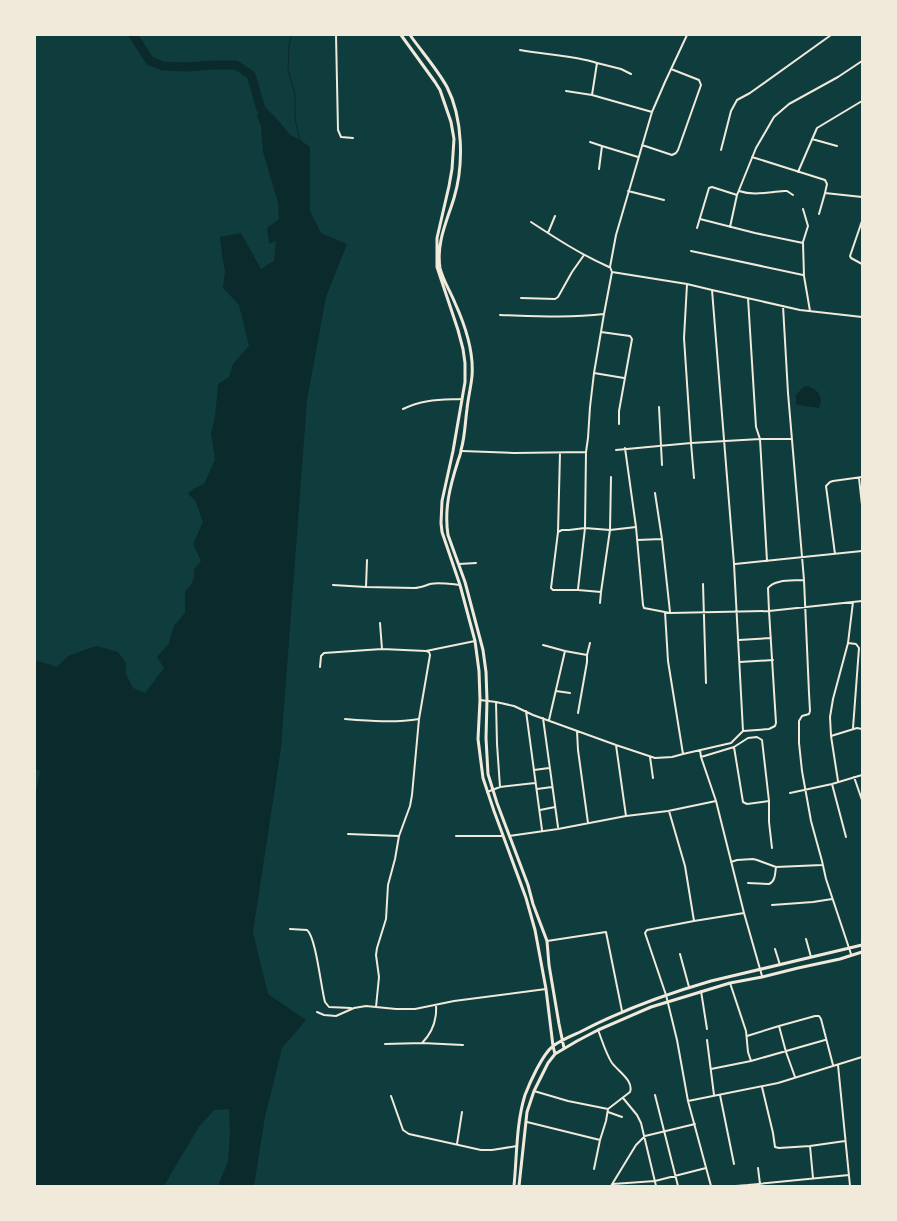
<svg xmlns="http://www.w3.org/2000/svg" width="897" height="1221" font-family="'Open Sans',sans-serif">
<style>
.water{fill:#0a2a2b}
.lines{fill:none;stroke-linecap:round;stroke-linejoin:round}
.stream{stroke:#0a2a2b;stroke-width:1}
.river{stroke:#0a2a2b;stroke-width:9}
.minor{stroke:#f1e9da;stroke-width:2}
.primary{stroke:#f1e9da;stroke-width:3}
</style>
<rect width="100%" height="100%" fill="#0f3d3e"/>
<path class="water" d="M265,107L278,120L290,135L300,140L310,147V211L321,233L347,244L326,297L307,400L281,748L253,932L268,994L306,1020L282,1048L265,1117L254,1186H218L228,1161L230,1133L229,1109L214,1110L198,1128L164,1186H35V797L40,771L35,768V660L57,667L68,656L87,649L97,646L118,652L126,663V674L133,688L145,693L164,668L157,657L169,643L174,626L185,613V591C194,584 194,579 194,569L201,561L193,544L203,522L195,500L188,494L193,489L204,484L215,460L211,433L215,418L218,384L229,377L233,364L249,346L239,305L223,288L225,271L222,255L220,237L241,233L261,269L274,261L276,241L269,244L267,228L279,219L278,203L263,152L261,126L257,115L261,109Z
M807,386C818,389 824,397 819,408C811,406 804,407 796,404V395L803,387Z"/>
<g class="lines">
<path class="stream" d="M291,35L289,46L288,70L295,94V118L300,140"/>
<path class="river" d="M133,35L150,61L163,66L186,67L213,65H236L251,75L261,109"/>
<path class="minor" d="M336,35L338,130L341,137L353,138
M520,50C546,55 572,55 597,63
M566,91L592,95L652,112
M592,95L597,63L621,69L631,74
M812,139L837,146
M590,142L602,146
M642,145L672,155L676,153L678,150L701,85L699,80L671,69
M721,150L731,111L737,100L750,93L831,35
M752,157L825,180L827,184L825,193L862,197
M599,169L602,146L638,157
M798,172L817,128L862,101
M628,191L664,200
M739,191C754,196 768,192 784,191H787L793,195
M819,214L825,193
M700,219L755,233L803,243L804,276L810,311
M862,221L850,256L851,258L862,264
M531,222C557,239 580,254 609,267
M730,227L737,195L756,148L774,117L789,104L838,77L862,61
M697,228L709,188L712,187L737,195
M548,233L555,216
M803,242L808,226L803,209
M691,251L803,275
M612,272L687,284L712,290L800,310L862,317
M687,284L684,338L691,443L760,439H792
M521,298L555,299L558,297L572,272L584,255
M748,298L756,427L760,439L767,561
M783,306L788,393L804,580L809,693L810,711L809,714L802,716L799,721V743L802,771L811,821L822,861L826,879L851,954
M500,315C534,316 569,318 604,314
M601,332L630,336L632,339L619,411V424
M594,373L624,378
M659,407L662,465
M403,409C423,399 440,400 462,399
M625,448L636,527L643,605L644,608L670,613L769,611L768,588C775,579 792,581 803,580
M616,450L691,443L694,478
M462,451L514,453L586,452L588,438L590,407L594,373L604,314L612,272L610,267L616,235L652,112L665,82L687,35
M560,453L558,532L551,588L553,590H578L601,592L610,530L611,477
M859,478L862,505
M655,493L662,539L670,612
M558,532L562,530H569L585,528L610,530L636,527
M637,540L662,539
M835,554L826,486L830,482L833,481L862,477
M459,564L476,563
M735,564L862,551
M703,584L706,683
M333,585L366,587L414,588C420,588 424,586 430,584C439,582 450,584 460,585
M366,587L367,560
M578,589L585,528L586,452
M600,603L601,592
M665,612L668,661L683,754
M380,623L382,649
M739,640L771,638
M848,643L856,644L859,648L853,728
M543,645L565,651L549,720
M565,651L587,655L590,643
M740,662L773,660
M320,667L321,656L324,653L382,649L426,651L475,641
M556,691L570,693
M480,700L496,702L514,706L533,715L616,745L655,758L672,757L683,754L731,743L743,731L734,564L712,290
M496,702L497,744L500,787
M526,711L542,830
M578,713L587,662V655
M543,718L558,827
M345,719C370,721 395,723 419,719
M577,731L578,750L588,823
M743,731L769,729L775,726L776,723L769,611L862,601
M831,736L857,728L862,729
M616,745L626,816
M734,747L743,802L747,804L769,801
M700,750L701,757L734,747L748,738L757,737L762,740L769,801V822L772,848
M650,757L653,778
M701,757L716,801L744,913L762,976
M534,770L549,768
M854,777L862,800
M838,781L831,736L830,717L833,699L848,643L853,602
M832,784L846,837
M537,789L552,787
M487,792L500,787L535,783
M790,793L832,784L862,775
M540,810L555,807
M669,811L685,866L694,921
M348,834L399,836
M456,836H503
M509,836L558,829L626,816L668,811L716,801
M731,862L737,860L753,859L757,860L776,867L822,865
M748,883L769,884C776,881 775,872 776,867
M772,905L813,902L832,899
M290,929L307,930C316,937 321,988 325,1002L329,1007L351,1008
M806,939L811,957
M547,941L606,932L622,1011
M775,949L780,965
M680,954L689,987
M730,983L746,1031L748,1052L751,1061
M701,991L707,1029
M436,1005C437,1020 433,1032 422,1043L463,1045
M376,1007L379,977L376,955L377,948L386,919L388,885L395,859L399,836L410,806L412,795L419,719L430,655L429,652L426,651
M317,1012L324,1015L336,1016L354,1008L366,1006L396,1009H415L454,1001L546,989
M779,1026L786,1052L795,1077
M747,1036L779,1026L815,1016H819L821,1019L833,1065
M707,1040L714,1095
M385,1044L422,1043
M838,1065L850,1186
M711,1069L751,1061L825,1040
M762,1087L773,1133L775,1147L779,1148L810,1146L845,1141
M534,1091L568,1101L608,1109L630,1092C634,1081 619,1072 612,1063C606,1054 602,1040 598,1030
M655,1095L678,1186
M720,1095L734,1164
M391,1096L403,1130L409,1134L481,1150H492L517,1146
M623,1098L637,1115L641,1123L656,1186
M688,1101L778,1083L862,1057
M608,1112L622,1117
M527,1122L600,1140
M457,1144L462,1112
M810,1146L813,1178
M758,1168L760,1184
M594,1169L600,1140L606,1121L608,1109
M613,1184L655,1181L706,1168
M611,1186L636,1145L645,1136L695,1124
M711,1186L688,1101L677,1040L666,995L645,933L647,930L694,921L744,913
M736,1186L748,1185
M748,1186V1185L849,1175"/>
<path class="primary" d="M401,35L435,82L440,90L451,122L454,139L452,169L449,186L437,238V267L458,330L463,349L465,363V382L453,451L442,501L441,523L442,532L460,585L475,641L479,671L480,700L478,739L483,778L494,811L526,898L535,930L546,989L553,1046L555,1054
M410,35C422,52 437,69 447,87C463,118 464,165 454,198C447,221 436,243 440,268C443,280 450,291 455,303C465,325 474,351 472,376C471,387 468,398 467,409C465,423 465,437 461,450C461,454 459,457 458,461C450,486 444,509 448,535L465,582L483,650L486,672L487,700L486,738L488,774L497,803L528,885L533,904L547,941L549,965L559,1024L564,1048
M514,1186C517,1156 516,1124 525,1095C530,1082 542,1055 553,1046C561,1040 571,1036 580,1032C622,1010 666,994 711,981L862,945
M519,1186L527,1112L534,1091L548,1063L555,1054L577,1041L598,1030L651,1007L730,983L762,977L798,968L840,959L862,952"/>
</g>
<rect width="897" height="1221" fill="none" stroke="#f1e9da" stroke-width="72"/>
</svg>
